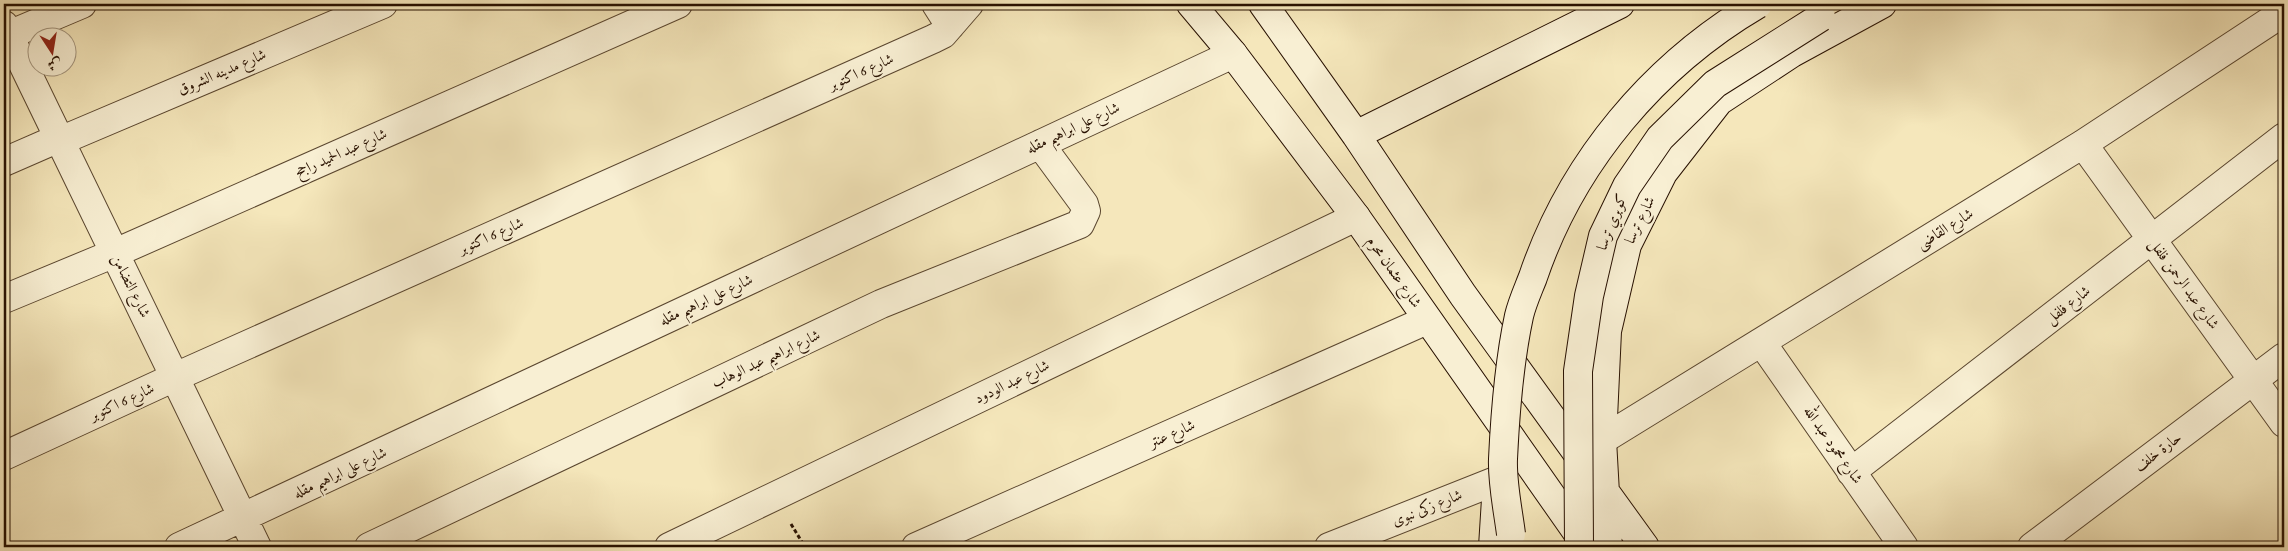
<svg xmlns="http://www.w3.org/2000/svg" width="2288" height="551" font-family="'IM FELL English',Amiri,serif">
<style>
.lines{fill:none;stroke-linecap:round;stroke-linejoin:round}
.street-casing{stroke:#5a462f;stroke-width:30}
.secondary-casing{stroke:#271000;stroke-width:30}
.path{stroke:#271000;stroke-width:3;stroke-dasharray:4 2.5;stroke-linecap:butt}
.street{stroke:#f8efd3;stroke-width:28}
.secondary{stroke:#f8efd3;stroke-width:28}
.secondary-bridge-casing{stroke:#271000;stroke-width:30;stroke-linecap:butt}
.secondary-bridge{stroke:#f8efd3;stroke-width:28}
.labels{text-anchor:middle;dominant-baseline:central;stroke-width:4;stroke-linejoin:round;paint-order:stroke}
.street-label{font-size:15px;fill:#271000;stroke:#f8efd3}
</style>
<rect width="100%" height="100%" fill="#f5e7bb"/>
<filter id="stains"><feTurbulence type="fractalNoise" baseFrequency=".004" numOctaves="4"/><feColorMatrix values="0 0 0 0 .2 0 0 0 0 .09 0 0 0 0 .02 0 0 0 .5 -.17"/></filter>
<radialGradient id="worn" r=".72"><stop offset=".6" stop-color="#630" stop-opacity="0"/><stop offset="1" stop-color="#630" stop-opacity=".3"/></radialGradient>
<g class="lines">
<defs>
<path id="street" d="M936,4L950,26
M4,25L257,547
M4,37L82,4
M60,141L383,4
M2083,144L2284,423
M4,162L59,138
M4,299L115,253L678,4
M1762,343L1904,547
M1602,440L2083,144L2284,12
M4,456L175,377L933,39L943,34L969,4
M1851,472L2284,137
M179,547L1233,54
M369,547L881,304L1080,224L1086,211L1084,204L1040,144
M669,547L1356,217
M916,547L1427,320
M1329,547L1498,480
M2032,547L2284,357"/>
<path id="secondary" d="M1191,4L1233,54L1356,217L1586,545
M1263,4L1356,135L1463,295L1645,547
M1356,135L1620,4
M1493,547L1497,483
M1608,547L1602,440L1607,331L1627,245L1663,173L1719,101L1792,53L1882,4"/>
</defs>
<use href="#street" class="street-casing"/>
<use href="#secondary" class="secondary-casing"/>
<path class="path" d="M791,524L805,547"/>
<use href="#street" class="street"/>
<use href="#secondary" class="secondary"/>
<defs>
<path id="secondary-bridge" d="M1511,534C1508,510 1502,483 1503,459C1505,416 1510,358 1519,316C1522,303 1528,290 1533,277C1572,162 1654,65 1758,4
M1579,547L1578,371L1589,296L1603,236L1627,186L1660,138L1715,84L1821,17"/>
</defs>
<use href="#secondary-bridge" class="secondary-bridge-casing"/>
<use href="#secondary-bridge" class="secondary-bridge"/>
</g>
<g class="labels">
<g class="street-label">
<text transform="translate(222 72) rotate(-23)">شارع مدينه الشروق</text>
<text transform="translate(861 72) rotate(-24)">شارع 6 اكتوبر</text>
<text transform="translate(1073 128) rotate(-25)">شارع على ابراهيم مقله</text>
<text transform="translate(341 153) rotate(-24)">شارع عبد الحميد راجح</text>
<text transform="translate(1640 220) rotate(-64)">شارع ترسا</text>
<text transform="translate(1612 222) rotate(-69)">كوبري ترسا</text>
<text transform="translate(1945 229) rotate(-32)">شارع القاضى</text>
<text transform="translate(491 236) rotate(-24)">شارع 6 اكتوبر</text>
<text transform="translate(1394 272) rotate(55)">شارع عثمان محرم</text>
<text transform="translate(2184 284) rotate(54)">شارع عبد الرحمن فلفل</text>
<text transform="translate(131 286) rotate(64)">شارع التضامن</text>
<text transform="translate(706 300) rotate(-25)">شارع على ابراهيم مقله</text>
<text transform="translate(2068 305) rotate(-38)">شارع فلفل</text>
<text transform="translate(766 359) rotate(-25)">شارع ابراهيم عبد الوهاب</text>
<text transform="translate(1012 382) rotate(-26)">شارع عبد الودود</text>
<text transform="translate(122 402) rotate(-25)">شارع 6 اكتوبر</text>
<text transform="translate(1172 434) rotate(-24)">شارع عنتر</text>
<text transform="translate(1833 445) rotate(55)">شارع محمود عبد الله</text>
<text transform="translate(2158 452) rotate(-37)">حارة خلف</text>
<text transform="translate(340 473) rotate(-25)">شارع على ابراهيم مقله</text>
<text transform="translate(1427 508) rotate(-22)">شارع زكى نبوى</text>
</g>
</g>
<rect width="2288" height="551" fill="none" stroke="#f5e7bb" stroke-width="20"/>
<rect x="5" y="5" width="2278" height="541" fill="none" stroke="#271000" stroke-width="2.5"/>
<rect x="10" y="10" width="2268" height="531" fill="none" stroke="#271000"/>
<g transform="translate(52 52) rotate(168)"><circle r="24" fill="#f8efd3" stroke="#a4967f"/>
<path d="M0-4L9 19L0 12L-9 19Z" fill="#8f2418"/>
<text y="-8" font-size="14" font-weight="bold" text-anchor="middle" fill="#271000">ش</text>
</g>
<rect width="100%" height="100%" filter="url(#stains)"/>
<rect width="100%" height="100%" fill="url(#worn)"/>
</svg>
